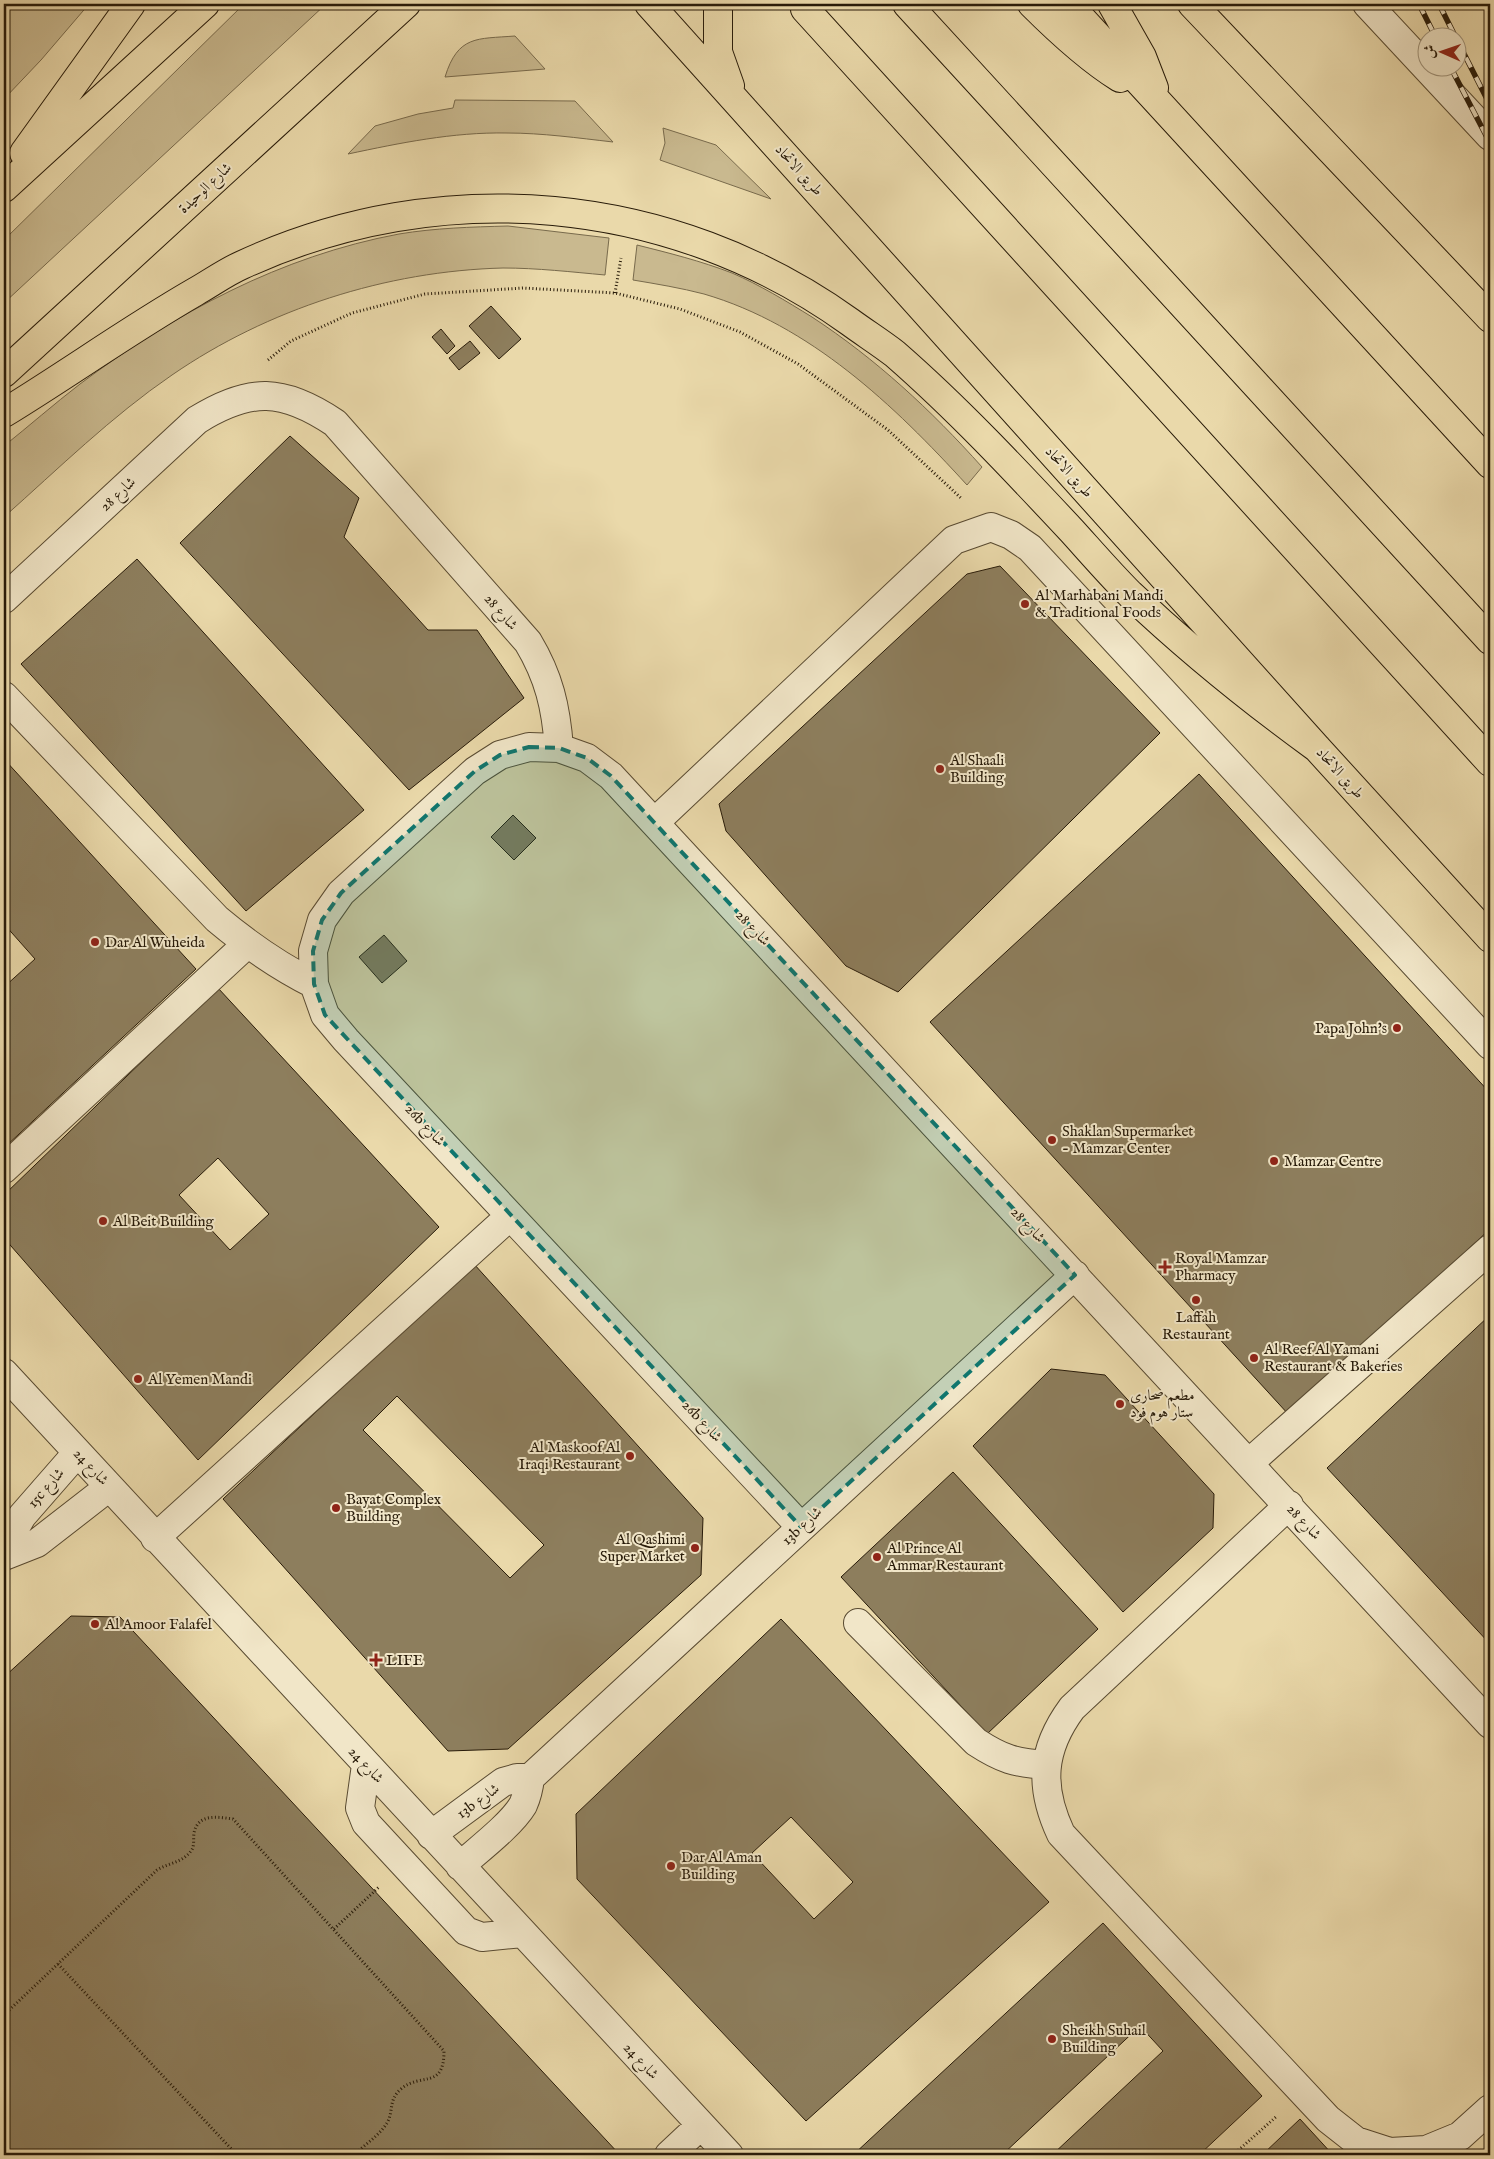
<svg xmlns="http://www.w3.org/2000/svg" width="1494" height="2159" font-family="'IM FELL English',Amiri,serif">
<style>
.green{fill:#c9b98f;stroke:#786a4c}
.building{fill:#8d7e5d;stroke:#281b09;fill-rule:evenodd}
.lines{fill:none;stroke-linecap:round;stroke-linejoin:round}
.minor-casing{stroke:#584a31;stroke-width:30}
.major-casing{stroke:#281b09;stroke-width:30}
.highway-casing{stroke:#281b09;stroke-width:30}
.path{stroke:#281b09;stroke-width:3;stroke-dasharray:1 2.5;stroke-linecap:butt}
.minor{stroke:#f1e6c8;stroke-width:28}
.major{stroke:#ead9aa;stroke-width:28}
.highway{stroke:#ead9aa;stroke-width:28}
.rail-casing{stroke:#281b09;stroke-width:5.5}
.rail{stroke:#f1e6c8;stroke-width:4;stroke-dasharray:11;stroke-linecap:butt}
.marked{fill:#0f766e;fill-opacity:0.2;stroke:#0f766e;stroke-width:4;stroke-dasharray:10 6;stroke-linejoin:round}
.poi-dot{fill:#8f2418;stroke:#f1e6c8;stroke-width:2}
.labels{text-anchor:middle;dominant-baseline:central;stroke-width:4;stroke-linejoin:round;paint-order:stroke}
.street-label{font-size:15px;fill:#281b09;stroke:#f1e6c8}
.poi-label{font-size:15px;fill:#281b09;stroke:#f1e6c8;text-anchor:start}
</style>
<rect width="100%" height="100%" fill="#ead9aa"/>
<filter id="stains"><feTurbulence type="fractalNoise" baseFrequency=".004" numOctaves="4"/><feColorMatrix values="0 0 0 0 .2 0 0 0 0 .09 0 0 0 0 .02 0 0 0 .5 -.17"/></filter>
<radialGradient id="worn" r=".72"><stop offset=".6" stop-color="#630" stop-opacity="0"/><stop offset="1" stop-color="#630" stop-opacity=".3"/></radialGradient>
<path class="green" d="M4,4H89L41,60L4,99Z
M244,4H326L4,303V240Z
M515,36L545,69L445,77C458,35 477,39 515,36Z
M455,100L575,101L613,142C578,138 542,133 507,133C453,132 400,143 348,154L375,126L418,114L453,108Z
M663,128L716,145L771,199L660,160L665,143Z
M508,226L609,238L605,275C572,272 537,268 503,268C386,271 268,309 172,375C112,416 58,469 4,517V446C29,426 54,404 80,384C175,313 281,256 399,234C435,228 471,227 508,226Z
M637,245C669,253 701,261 732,273C760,285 786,301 812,317C876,359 931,410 982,467L967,485C894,405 810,325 704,294C681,288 657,284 633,280Z"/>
<path class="building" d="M491,306L521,339L499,359L469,326Z
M441,329L455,346L447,354L432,337Z
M470,341L480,353L459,370L449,358Z
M290,436L359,498L344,537L428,630H477L524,698L409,790L180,543Z
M137,559L364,810L246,911L21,664Z
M1000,566L1160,733L898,992L846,966L726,831L719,804L967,574Z
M4,759L196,969L4,1148V987L35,959L4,924Z
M1199,774L1490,1093V1229L1289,1415L930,1022Z
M513,815L536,838L514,860L491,837Z
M384,935L407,961L382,983L359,957Z
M218,988L439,1227L198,1460L4,1238V1195ZM218,1158L269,1214L230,1250L179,1195Z
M474,1264L703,1518L701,1575L508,1749L448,1751L223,1499ZM397,1396L544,1545L510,1578L363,1430Z
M1490,1315V1644L1327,1468Z
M1051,1369L1105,1375L1214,1494L1213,1528L1123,1612L973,1446Z
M953,1472L1098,1629L987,1734L841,1577Z
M71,1616L120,1617L620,2155H4V1677Z
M781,1619L1049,1902L806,2121L577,1879L576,1814ZM791,1817L853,1882L814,1919L752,1853Z
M1103,1923L1262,2096L1199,2155H1052L1163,2051L1140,2026L1002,2155H853Z
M1300,2119L1333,2155H1262Z"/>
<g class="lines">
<defs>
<path id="minor" d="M1367,4L1490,136
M4,599L197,420C250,387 283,388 335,423L528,642C549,677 556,707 559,748
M4,696L217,919C248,945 278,966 314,984
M655,822L954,540L991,527L1011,535L1030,548L1490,1045
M4,1169L247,944
M4,1373L729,2155
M1249,1463L1490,1249
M1289,1505L1072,1708C1041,1750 1039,1787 1061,1834L1328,2119L1356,2141L1390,2152L1426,2150L1460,2136L1490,2109
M801,1527L346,1040L325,1015L314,984L313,951L322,920L341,893L475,771L500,755L529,747L559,748L587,758L611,776L1490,1724
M155,1538L510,1216
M6,1554L15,1528L22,1516L77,1453
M4,1556L37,1543L109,1487
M858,1623L976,1742C1002,1759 1015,1763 1047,1765
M366,1765L360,1808L366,1823L466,1931L482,1937L523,1933
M431,1835L503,1782L517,1778H530
M460,1866C478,1850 511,1825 523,1805C527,1796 529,1787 530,1778L1075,1275
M669,2155L701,2125"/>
<path id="major" d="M649,4L1317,748L1490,938
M718,4V52L730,86
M1032,4C1059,31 1088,58 1120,78
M1068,4L1490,464
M1112,4L1142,57L1154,88
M24,153L131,4
M4,188L205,4
M4,373L406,4
M4,413C68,374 129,330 195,292C211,283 226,272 242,265C441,173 672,194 850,322C865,333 881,343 895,354C958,409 1015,470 1072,531C1091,552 1110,574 1130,594C1189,650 1251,700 1317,748"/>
<path id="highway" d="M907,4L1490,640
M1192,4L1490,318
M805,9L1490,762"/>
</defs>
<use href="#minor" class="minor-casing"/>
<use href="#major" class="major-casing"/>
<use href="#highway" class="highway-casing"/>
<path class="path" d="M615,293L621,258
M268,360L291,341L352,313L425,294L523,288L615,293L680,309L740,332L798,364L888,430L962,499
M334,1929L379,1887
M58,1964L237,2155
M4,2015L157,1870C168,1863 182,1863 191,1851C195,1846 193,1839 194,1833C198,1813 218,1817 233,1819L444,2051C444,2090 421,2072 401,2089C388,2100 394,2111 387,2123C379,2136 364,2145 354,2155
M1233,2155L1277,2116"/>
<use href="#minor" class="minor"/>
<use href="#major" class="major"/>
<use href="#highway" class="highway"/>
<defs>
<path id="rail" d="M1419,4L1436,38
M1439,4L1456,38
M1456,38L1490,105
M1451,68L1490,143"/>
</defs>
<use href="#rail" class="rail-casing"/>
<use href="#rail" class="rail"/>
</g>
<path class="marked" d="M529,747L559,748L587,758L611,776L1075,1275L801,1527L325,1015L314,984L313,951L322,920L341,893L475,771L500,755Z"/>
<g class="poi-dot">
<circle cx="1025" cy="604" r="5"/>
<circle cx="940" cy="769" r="5"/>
<circle cx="95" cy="942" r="5"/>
<circle cx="1397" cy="1028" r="5"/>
<circle cx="1052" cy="1140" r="5"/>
<circle cx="1274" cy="1161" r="5"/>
<circle cx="103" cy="1221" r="5"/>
<path d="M1162.5 1259.5h5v5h5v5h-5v5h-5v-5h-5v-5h5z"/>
<circle cx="1196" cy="1300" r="5"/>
<circle cx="1254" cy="1358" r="5"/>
<circle cx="138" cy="1379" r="5"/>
<circle cx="1120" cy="1404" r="5"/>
<circle cx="630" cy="1456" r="5"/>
<circle cx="336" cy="1508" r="5"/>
<circle cx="695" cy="1548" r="5"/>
<circle cx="877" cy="1557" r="5"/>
<circle cx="95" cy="1624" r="5"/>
<path d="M373.5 1652.5h5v5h5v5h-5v5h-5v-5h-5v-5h5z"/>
<circle cx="671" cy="1866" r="5"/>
<circle cx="1052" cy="2039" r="5"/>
</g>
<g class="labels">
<g class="street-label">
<text transform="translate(799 170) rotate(48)">طريق الاتحاد</text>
<text transform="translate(205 188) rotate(-43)">شارع الوحيدة</text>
<text transform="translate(1069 472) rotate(48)">طريق الاتحاد</text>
<text transform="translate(118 494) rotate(-43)">شارع 28</text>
<text transform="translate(501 612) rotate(49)">شارع 28</text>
<text transform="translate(1340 773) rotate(48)">طريق الاتحاد</text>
<text transform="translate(753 928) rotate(47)">شارع 28</text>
<text transform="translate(425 1125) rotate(47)">26b شارع</text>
<text transform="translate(1028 1225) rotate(47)">شارع 28</text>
<text transform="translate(702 1421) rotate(47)">26b شارع</text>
<text transform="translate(91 1467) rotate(47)">شارع 24</text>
<text transform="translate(46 1488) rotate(-49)">15c شارع</text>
<text transform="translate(1304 1522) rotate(47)">شارع 28</text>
<text transform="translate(802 1526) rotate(-43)">13b شارع</text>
<text transform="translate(366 1765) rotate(47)">شارع 24</text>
<text transform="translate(478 1801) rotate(-36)">13b شارع</text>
<text transform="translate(641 2061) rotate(47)">شارع 24</text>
</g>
<g class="poi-label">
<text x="1035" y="595">Al Marhabani Mandi<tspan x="1035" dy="17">&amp; Traditional Foods</tspan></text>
<text x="950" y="760">Al Shaali<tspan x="950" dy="17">Building</tspan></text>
<text x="105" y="942">Dar Al Wuheida</text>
<text x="1387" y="1028" text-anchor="end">Papa John's</text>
<text x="1062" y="1131">Shaklan Supermarket<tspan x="1062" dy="17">- Mamzar Center</tspan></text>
<text x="1284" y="1161">Mamzar Centre</text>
<text x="113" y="1221">Al Beit Building</text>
<text x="1175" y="1258">Royal Mamzar<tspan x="1175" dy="17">Pharmacy</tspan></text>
<text x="1196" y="1317" text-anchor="middle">Laffah<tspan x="1196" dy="17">Restaurant</tspan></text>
<text x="1264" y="1349">Al Reef Al Yamani<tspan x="1264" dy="17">Restaurant &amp; Bakeries</tspan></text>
<text x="148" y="1379">Al Yemen Mandi</text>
<text x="1130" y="1395">مطعم صحارى<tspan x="1130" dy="17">ستار هوم فود</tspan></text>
<text x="620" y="1447" text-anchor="end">Al Maskoof Al<tspan x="620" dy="17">Iraqi Restaurant</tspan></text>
<text x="346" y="1499">Bayat Complex<tspan x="346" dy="17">Building</tspan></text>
<text x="685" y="1539" text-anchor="end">Al Qashimi<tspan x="685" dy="17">Super Market</tspan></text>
<text x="887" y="1548">Al Prince Al<tspan x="887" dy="17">Ammar Restaurant</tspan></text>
<text x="105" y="1624">Al Amoor Falafel</text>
<text x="386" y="1660">LIFE</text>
<text x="681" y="1857">Dar Al Aman<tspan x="681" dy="17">Building</tspan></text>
<text x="1062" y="2030">Sheikh Suhail<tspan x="1062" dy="17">Building</tspan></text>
</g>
</g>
<rect width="1494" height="2159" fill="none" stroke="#ead9aa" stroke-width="20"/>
<rect x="5" y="5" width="1484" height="2149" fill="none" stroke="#281b09" stroke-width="2.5"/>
<rect x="10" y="10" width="1474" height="2139" fill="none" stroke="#281b09"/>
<g transform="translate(1442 52) rotate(272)"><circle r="24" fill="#f1e6c8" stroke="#a1957c"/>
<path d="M0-4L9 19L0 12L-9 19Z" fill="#8f2418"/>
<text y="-8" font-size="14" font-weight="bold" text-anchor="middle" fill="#281b09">ش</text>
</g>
<rect width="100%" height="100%" filter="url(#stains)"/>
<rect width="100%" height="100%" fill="url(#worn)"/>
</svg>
